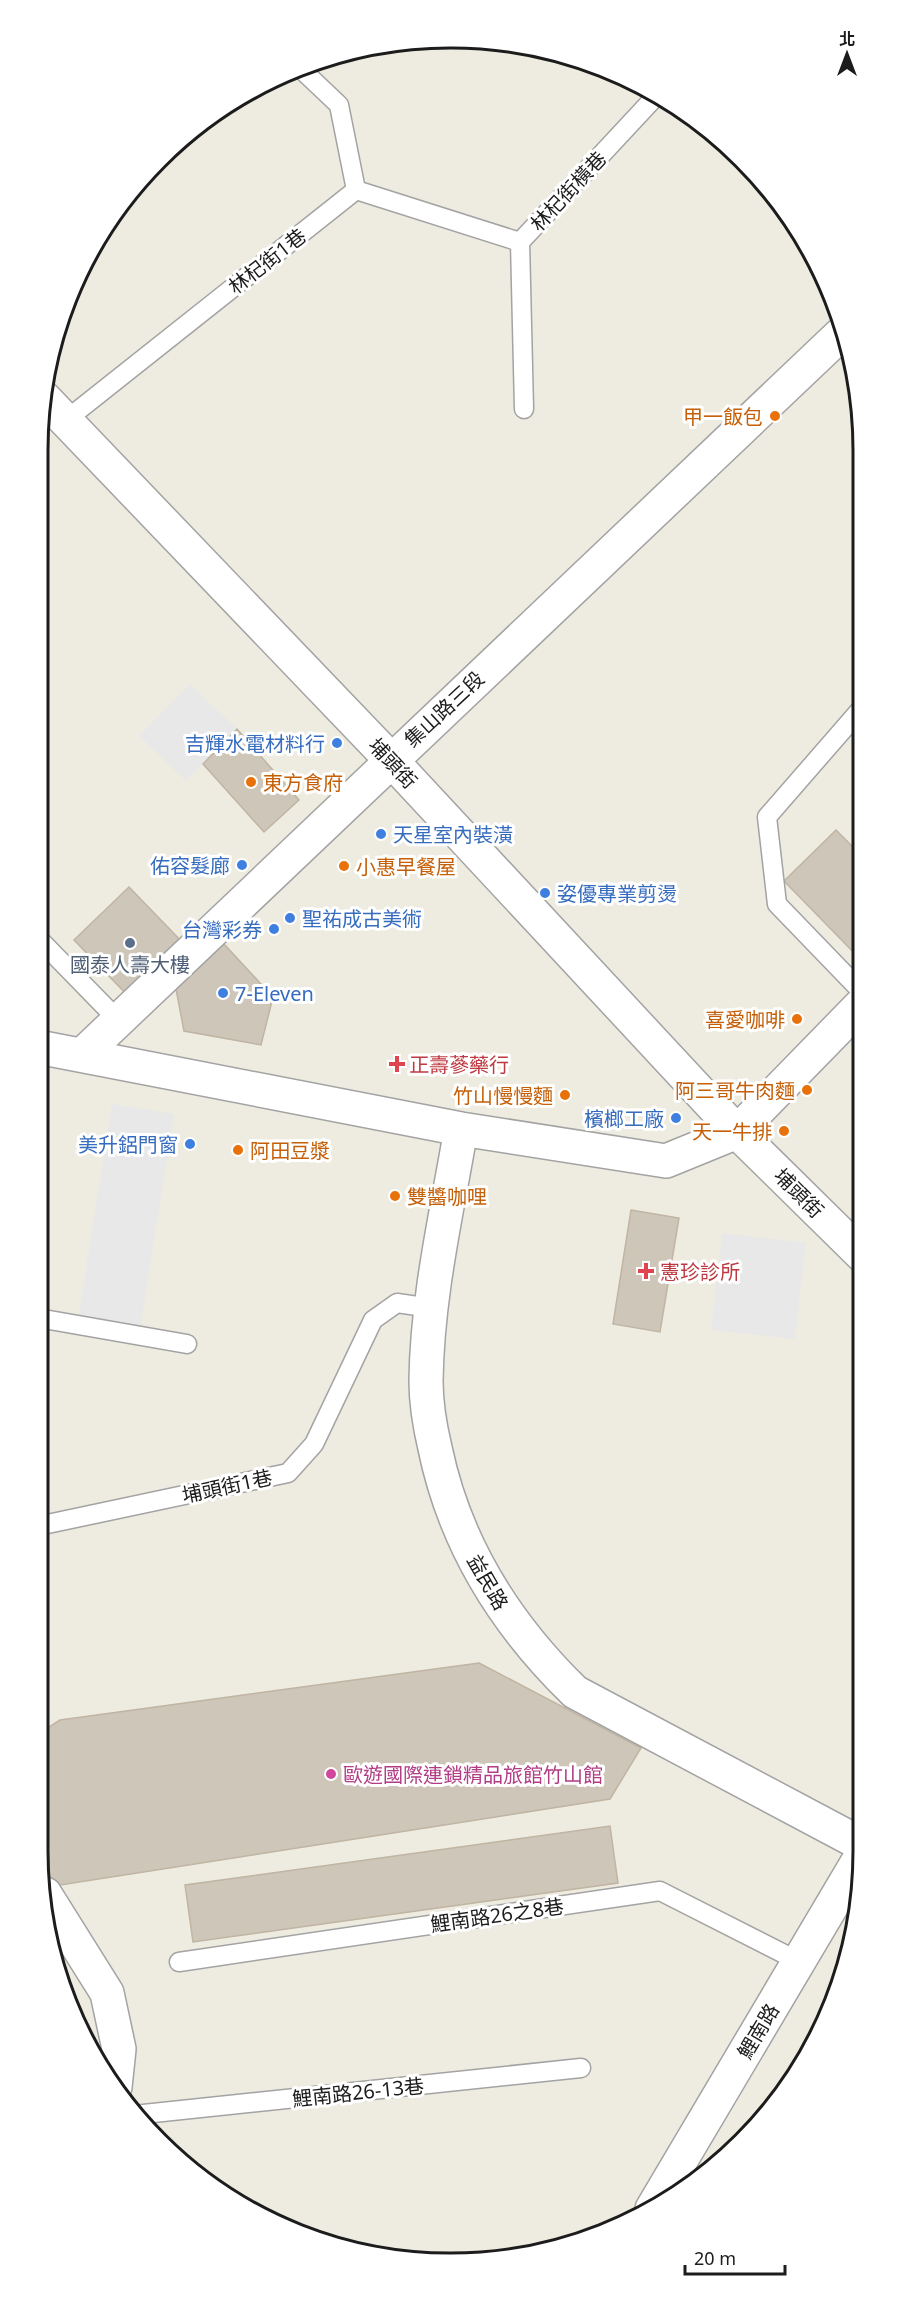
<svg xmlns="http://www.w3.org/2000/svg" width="901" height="2301" font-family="'Noto Sans','Noto Sans TC',sans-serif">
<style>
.parking{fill:#e8e8e8}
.building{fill:#cec6b9;stroke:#c0b4a2;stroke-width:1.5}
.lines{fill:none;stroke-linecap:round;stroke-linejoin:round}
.service-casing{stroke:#a3a3a3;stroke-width:21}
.minor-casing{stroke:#a3a3a3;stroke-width:36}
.service{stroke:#fff;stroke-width:18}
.minor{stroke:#fff;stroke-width:33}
.food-dot{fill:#e8710a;stroke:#fff;stroke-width:2}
.shop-dot{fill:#3f7fe0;stroke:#fff;stroke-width:2}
.service-dot{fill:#5c6f8a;stroke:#fff;stroke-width:2}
.health-dot{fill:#e0444e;stroke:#fff;stroke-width:2}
.hotel-dot{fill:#d1479c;stroke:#fff;stroke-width:2}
.labels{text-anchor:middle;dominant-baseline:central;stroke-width:6;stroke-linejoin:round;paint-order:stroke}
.street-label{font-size:20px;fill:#1c1c1c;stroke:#fff}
.food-label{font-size:20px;fill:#c56008;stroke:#fff;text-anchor:end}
.shop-label{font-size:20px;fill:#366cbe;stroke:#fff;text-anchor:end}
.service-label{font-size:20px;fill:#4e5e75;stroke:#fff}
.health-label{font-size:20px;fill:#be3a42;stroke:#fff;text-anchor:start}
.hotel-label{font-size:20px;fill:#b23c85;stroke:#fff;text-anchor:start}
.rim{fill:none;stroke:#1c1c1c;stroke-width:3}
</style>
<rect width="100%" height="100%" fill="#eeece0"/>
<path class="parking" d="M190,684L237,729L186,781L139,736Z
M112,1104L174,1114L139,1336L77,1326Z
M722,1233L806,1243L795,1339L711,1330Z"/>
<path class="building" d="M237,729L299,800L264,832L203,764Z
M836,830L861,855V960L784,881Z
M129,887L186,946L131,999L74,940Z
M224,944L273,997L261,1045L184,1031L176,989Z
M631,1210L679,1218L660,1332L613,1324Z
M479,1663L641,1748L610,1799L54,1886L40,1863L38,1734L60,1720Z
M610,1826L618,1883L193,1942L185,1885Z"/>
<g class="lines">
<defs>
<path id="service" d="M356,190L520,242
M524,409L520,242L656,96
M66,420L356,190L339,105L300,68
M861,709L767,817L777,904L861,991
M38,938L118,1020
M38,1318L187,1344
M38,1526L288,1473L314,1444L373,1320L397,1303L431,1308
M179,1962L660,1891L800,1962
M134,2115L581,2068"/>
<path id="minor" d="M44,398L391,760L737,1132L861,1005
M38,1047L461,1129L666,1161L737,1132L862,1255
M82,1055L841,334
M461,1129C447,1212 427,1296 426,1381C426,1403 430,1427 435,1448C455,1545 505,1624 575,1692L863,1845
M45,1894L107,1993L119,2049L115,2087
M652,2209L863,1853"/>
</defs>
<use href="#service" class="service-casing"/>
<use href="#minor" class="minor-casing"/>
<use href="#service" class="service"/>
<use href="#minor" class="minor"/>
</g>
<g class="food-dot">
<circle cx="775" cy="416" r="6"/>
<circle cx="251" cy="782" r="6"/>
<circle cx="344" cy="866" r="6"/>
<circle cx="797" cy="1019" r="6"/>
<circle cx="807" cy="1090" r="6"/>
<circle cx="565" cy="1095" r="6"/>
<circle cx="784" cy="1131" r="6"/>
<circle cx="238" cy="1150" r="6"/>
<circle cx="395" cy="1196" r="6"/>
</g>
<g class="shop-dot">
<circle cx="337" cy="743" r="6"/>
<circle cx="381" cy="834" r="6"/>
<circle cx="242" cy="865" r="6"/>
<circle cx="545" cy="893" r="6"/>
<circle cx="290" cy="918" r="6"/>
<circle cx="274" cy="929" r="6"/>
<circle cx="223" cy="993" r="6"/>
<circle cx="676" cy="1118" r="6"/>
<circle cx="190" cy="1144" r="6"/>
</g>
<circle class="service-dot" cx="130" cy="943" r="6"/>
<g class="health-dot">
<path d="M394 1055h6v6h6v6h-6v6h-6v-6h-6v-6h6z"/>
<path d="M643 1262h6v6h6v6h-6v6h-6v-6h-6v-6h6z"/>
</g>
<circle class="hotel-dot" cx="331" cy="1774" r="6"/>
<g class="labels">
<g class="street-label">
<text transform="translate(568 191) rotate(-47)">林杞街橫巷</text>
<text transform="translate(267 261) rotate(-38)">林杞街1巷</text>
<text transform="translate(444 709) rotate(-43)">集山路三段</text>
<text transform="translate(393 763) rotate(47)">埔頭街</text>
<text transform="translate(799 1193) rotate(45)">埔頭街</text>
<text transform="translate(227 1486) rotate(-12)">埔頭街1巷</text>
<text transform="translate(488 1582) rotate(60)">益民路</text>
<text transform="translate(497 1915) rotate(-8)">鯉南路26之8巷</text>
<text transform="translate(758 2031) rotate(-59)">鯉南路</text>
<text transform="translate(358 2092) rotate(-6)">鯉南路26-13巷</text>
</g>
<g class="food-label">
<text x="763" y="416">甲一飯包</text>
<text x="263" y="782" text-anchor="start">東方食府</text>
<text x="356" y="866" text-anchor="start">小惠早餐屋</text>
<text x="785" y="1019">喜愛咖啡</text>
<text x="795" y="1090">阿三哥牛肉麵</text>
<text x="553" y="1095">竹山慢慢麵</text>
<text x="772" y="1131">天一牛排</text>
<text x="250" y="1150" text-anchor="start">阿田豆漿</text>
<text x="407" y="1196" text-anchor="start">雙醬咖哩</text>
</g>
<g class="shop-label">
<text x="325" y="743">吉輝水電材料行</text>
<text x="393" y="834" text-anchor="start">天星室內裝潢</text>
<text x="230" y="865">佑容髮廊</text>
<text x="557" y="893" text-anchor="start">姿優專業剪燙</text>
<text x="302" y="918" text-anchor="start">聖祐成古美術</text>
<text x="262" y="929">台灣彩券</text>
<text x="235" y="993" text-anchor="start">7-Eleven</text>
<text x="664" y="1118">檳榔工廠</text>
<text x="178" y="1144">美升鋁門窗</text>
</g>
<g class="service-label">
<text x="130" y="964">國泰人壽大樓</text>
</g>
<g class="health-label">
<text x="409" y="1064">正壽蔘藥行</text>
<text x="660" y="1271">憲珍診所</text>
</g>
<g class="hotel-label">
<text x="343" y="1774">歐遊國際連鎖精品旅館竹山館</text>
</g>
</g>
<path d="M0 0H901V2301H0ZM450 48H451A402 402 0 0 1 853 450V1851A402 402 0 0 1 451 2253H450A402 402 0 0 1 48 1851V450A402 402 0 0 1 450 48Z" fill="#fff" fill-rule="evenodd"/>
<path class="rim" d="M450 48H451A402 402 0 0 1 853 450V1851A402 402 0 0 1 451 2253H450A402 402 0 0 1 48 1851V450A402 402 0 0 1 450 48Z"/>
<g transform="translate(847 54)" stroke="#ffffff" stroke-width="4.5" paint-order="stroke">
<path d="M0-4.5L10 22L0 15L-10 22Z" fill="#1c1c1c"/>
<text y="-9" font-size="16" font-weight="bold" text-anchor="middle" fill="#1c1c1c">北</text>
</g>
<path d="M685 2265v9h100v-9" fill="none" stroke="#1c1c1c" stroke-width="3"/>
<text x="694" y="2265" font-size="18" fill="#1c1c1c" stroke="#ffffff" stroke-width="4.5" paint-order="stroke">20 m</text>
</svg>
